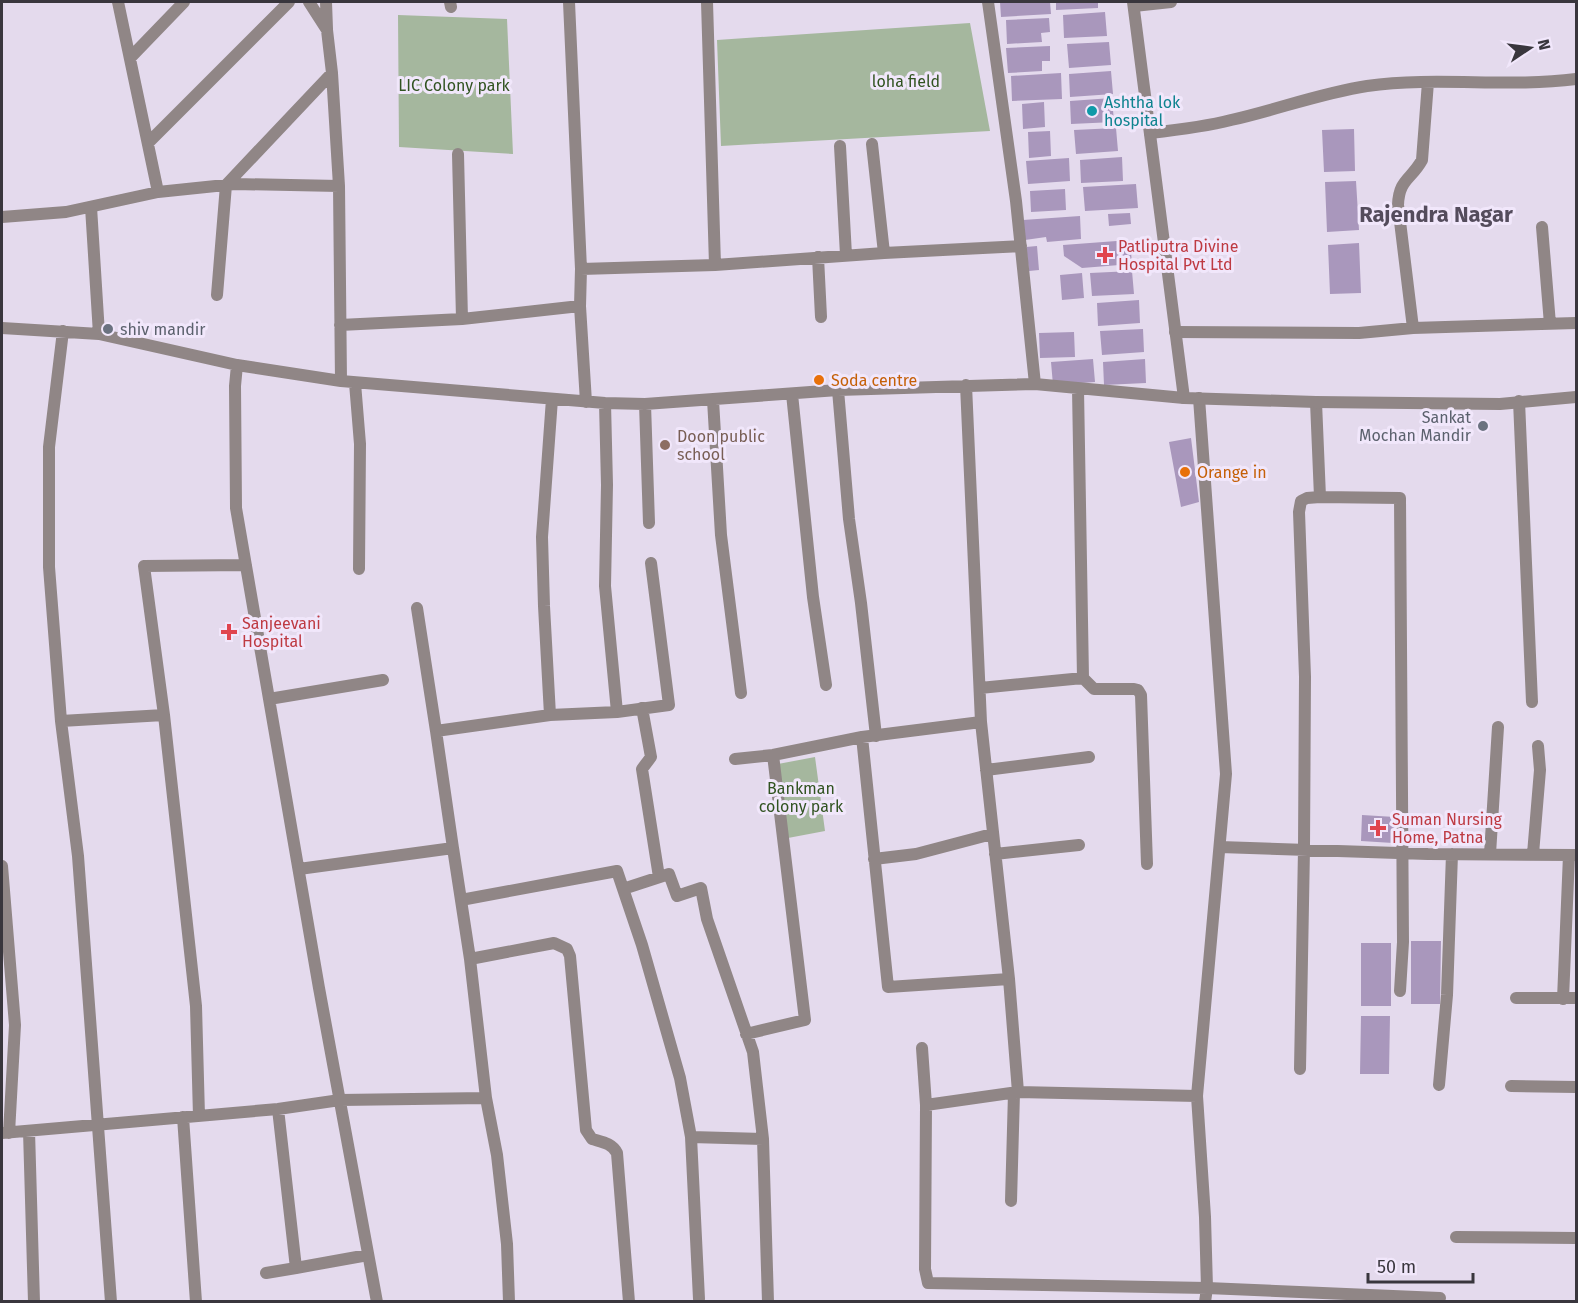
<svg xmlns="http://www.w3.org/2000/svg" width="1578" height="1303" font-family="'Fira Sans',sans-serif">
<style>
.green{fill:#a5b79e}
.building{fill:#a997bc}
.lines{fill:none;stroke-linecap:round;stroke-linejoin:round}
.minor{stroke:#908686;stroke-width:12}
.tertiary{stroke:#908686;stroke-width:12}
.culture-dot{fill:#0f9aa8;stroke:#f1e7fb;stroke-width:2}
.health-dot{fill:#e0444e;stroke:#f1e7fb;stroke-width:2}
.worship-dot{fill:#6b7280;stroke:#f1e7fb;stroke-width:2}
.food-dot{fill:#e8710a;stroke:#f1e7fb;stroke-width:2}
.education-dot{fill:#8d6e63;stroke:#f1e7fb;stroke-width:2}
.labels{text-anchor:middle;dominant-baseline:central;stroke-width:6;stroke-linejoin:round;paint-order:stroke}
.park-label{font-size:16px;fill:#315321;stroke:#f1e7fb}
.culture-label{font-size:16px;fill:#0d838f;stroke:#f1e7fb;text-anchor:start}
.health-label{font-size:16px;fill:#be3a42;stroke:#f1e7fb;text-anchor:start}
.worship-label{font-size:16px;fill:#5b616d;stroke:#f1e7fb;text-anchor:start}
.food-label{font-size:16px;fill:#c56008;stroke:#f1e7fb;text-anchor:start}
.education-label{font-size:16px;fill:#785e54;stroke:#f1e7fb;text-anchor:start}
.district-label{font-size:22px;font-weight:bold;fill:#544c5c;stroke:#f1e7fb}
</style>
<rect width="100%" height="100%" fill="#e4daed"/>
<path class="green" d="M398,15L507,19L513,154L399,147Z
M970,23L990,131L721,146L717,40Z
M815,757L825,831L788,838L778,764Z"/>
<path class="building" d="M1000,2H1050L1051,14L1001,17Z
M1056,2H1098V8L1056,10Z
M1105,12L1107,36L1064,38L1063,15Z
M1049,18L1050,32L1041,33L1042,42L1007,44L1006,20Z
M1109,42L1111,65L1069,68L1067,44Z
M1050,46V61H1042V71L1008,73L1006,48Z
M1111,71L1113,94L1070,97L1069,74Z
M1061,73L1062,99L1012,101L1011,76Z
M1112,98L1114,122L1071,124L1070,101Z
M1044,102L1045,127L1023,129L1022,104Z
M1116,128L1118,151L1076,154L1074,130Z
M1354,129L1355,171L1324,172L1322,130Z
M1050,131L1051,156L1029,158L1028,132Z
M1122,157L1123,181L1081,183L1080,160Z
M1069,158L1070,181L1028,184L1026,161Z
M1356,181L1359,230L1327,232L1325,182Z
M1136,184L1138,208L1085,211L1083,187Z
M1065,189L1066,210L1031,212L1030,191Z
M1130,213L1131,224L1109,226L1108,214Z
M1080,216L1081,239L1047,242L1046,237L1025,240L1023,220Z
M1130,240L1132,264L1082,268L1064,256L1063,245Z
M1359,243L1361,293L1330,294L1328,245Z
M1037,246L1039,270L1029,271L1026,247Z
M1132,271L1134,294L1092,296L1090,273Z
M1082,273L1084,298L1062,300L1060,275Z
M1139,300L1140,323L1098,326L1097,303Z
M1143,329L1144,352L1102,355L1100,331Z
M1074,332L1075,357L1040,358L1039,333Z
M1093,359L1095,382L1053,385L1051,362Z
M1145,359L1146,383L1104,385L1103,362Z
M1191,438L1199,502L1181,507L1169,442Z
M1362,815L1395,817L1393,843L1361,841Z
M1411,941H1441L1440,1004H1411Z
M1361,943H1391V1006H1361Z
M1361,1016H1390L1389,1074H1360Z"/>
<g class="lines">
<path class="minor" d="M118,2L158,192L235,184L339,186
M309,2L327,30L332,73L339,186L341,381
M326,2L327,29
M450,2L451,7
M569,2L581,269L580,306L586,402
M988,2L1016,201L1035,384
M1134,6L1171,2
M130,58L184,2
M1150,133C1177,130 1204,127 1231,120C1276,110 1321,93 1367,86C1437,76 1507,88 1576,79
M148,143L289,2
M872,144L884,253
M840,146L846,255
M458,154L462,319
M91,207L99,334
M2,217L66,212L158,192
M1542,227L1550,324
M818,257L821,317
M715,265L884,253L1021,246
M581,269L715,265L707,2
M217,295L226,185L332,73
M340,325L462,319L580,306
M2,328L99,334L237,365L341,381L605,403L645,404L838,390L1035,384L1184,398
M1413,328L1398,205C1399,179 1411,180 1422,160L1428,82
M63,331L49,447V567L61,721L78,856L111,1302
M1175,332L1359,333L1413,328L1576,323
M237,365L235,386L236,508L319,988L377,1302
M355,383L360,444L359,569
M838,390L849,519L861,603L876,736
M792,394L813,597L826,685
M1199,398L1226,774L1197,1096L1205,1217L1207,1288L1205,1302
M713,400L721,535L741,693
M1519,401L1532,702
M1316,402L1320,497L1400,498L1403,942L1400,991
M605,403L607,485L605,586L617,712
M645,404L649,523
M417,608L436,731
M1083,678L1094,689H1134L1138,690L1141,695L1147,864
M980,688L1083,678L1078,389
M269,699L383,680
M642,708L651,757L642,769L659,877
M550,715L544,606L542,537L552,399
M61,721L164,715
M981,722L1009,979L1018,1092L1197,1096
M862,737L888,987L1009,979
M735,759L773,755L862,737L981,722L966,385
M986,770L1089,757
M1220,847L1428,854L1576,855
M453,848L470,959L486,1098L497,1155L507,1244L509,1302
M995,854L1079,845
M1490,854L1498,727
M1533,854L1540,770L1538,746
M874,859L916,854L992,834
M2,866L15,1025L9,1133
M299,869L453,848L436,731L550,715L617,712L669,705L651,563
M623,889L669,874L677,896L701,888L707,919L753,1052L763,1139L768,1302
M461,900L617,871L642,945L680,1078L691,1137L699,1299
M470,959L554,943L567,949L570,956L586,1130L592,1139C602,1142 612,1143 617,1153L629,1302
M1516,998H1576
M1563,999L1569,855
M746,1034L805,1020L773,755
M922,1048L926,1105L925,1269L928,1283L1207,1288L1440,1298
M1300,1069L1304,849L1305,677L1299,512L1301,501L1307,498L1320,497
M1439,1085L1447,995L1452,854
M1511,1086L1576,1087
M926,1105L1018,1092
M278,1109L296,1268L368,1255
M199,1116L196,1006L164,715L144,566L246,565
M183,1117L196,1302
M29,1131L34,1302
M2,1133L278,1109L340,1100L486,1098
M691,1137L763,1139
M1011,1201L1014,1093
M1456,1237L1576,1238
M266,1273L296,1268"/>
<path class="tertiary" d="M1133,2L1184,398L1316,402L1500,404L1576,397"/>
</g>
<circle class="culture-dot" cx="1092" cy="111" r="6"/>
<g class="health-dot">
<path d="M1102 246h6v6h6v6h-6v6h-6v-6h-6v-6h6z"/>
<path d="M226 623h6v6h6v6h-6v6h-6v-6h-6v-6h6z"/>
<path d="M1375 819h6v6h6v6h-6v6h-6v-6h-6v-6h6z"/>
</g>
<g class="worship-dot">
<circle cx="108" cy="329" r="6"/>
<circle cx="1483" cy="426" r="6"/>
</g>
<g class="food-dot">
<circle cx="819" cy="380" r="6"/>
<circle cx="1185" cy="472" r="6"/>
</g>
<circle class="education-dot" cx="665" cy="445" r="6"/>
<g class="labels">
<g class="park-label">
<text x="906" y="81">loha field</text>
<text x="454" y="85">LIC Colony park</text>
<text x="801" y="788">Bankman<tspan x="801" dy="18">colony park</tspan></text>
</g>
<g class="culture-label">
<text x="1104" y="102">Ashtha lok<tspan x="1104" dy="18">hospital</tspan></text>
</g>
<g class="health-label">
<text x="1118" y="246">Patliputra Divine<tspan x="1118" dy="18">Hospital Pvt Ltd</tspan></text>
<text x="242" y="623">Sanjeevani<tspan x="242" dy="18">Hospital</tspan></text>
<text x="1392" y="819">Suman Nursing<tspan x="1392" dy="18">Home, Patna</tspan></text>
</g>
<g class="worship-label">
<text x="120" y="329">shiv mandir</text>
<text x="1471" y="417" text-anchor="end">Sankat<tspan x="1471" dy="18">Mochan Mandir</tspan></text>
</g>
<g class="food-label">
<text x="831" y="380">Soda centre</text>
<text x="1197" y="472">Orange in</text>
</g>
<g class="education-label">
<text x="677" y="436">Doon public<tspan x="677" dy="18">school</tspan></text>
</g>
<g class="district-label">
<text x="1436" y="214">Rajendra Nagar</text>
</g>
</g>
<rect width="1578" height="1303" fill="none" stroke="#39363d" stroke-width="6"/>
<g transform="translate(1530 48) rotate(77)" stroke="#f1e7fb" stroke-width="4.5" paint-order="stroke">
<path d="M0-4.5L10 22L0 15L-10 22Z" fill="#39363d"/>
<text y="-9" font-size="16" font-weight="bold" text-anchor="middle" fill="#39363d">N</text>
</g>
<path d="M1368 1273v9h105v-9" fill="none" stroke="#39363d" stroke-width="3"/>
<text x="1377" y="1273" font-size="18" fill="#39363d" stroke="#f1e7fb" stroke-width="4.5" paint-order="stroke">50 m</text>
</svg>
